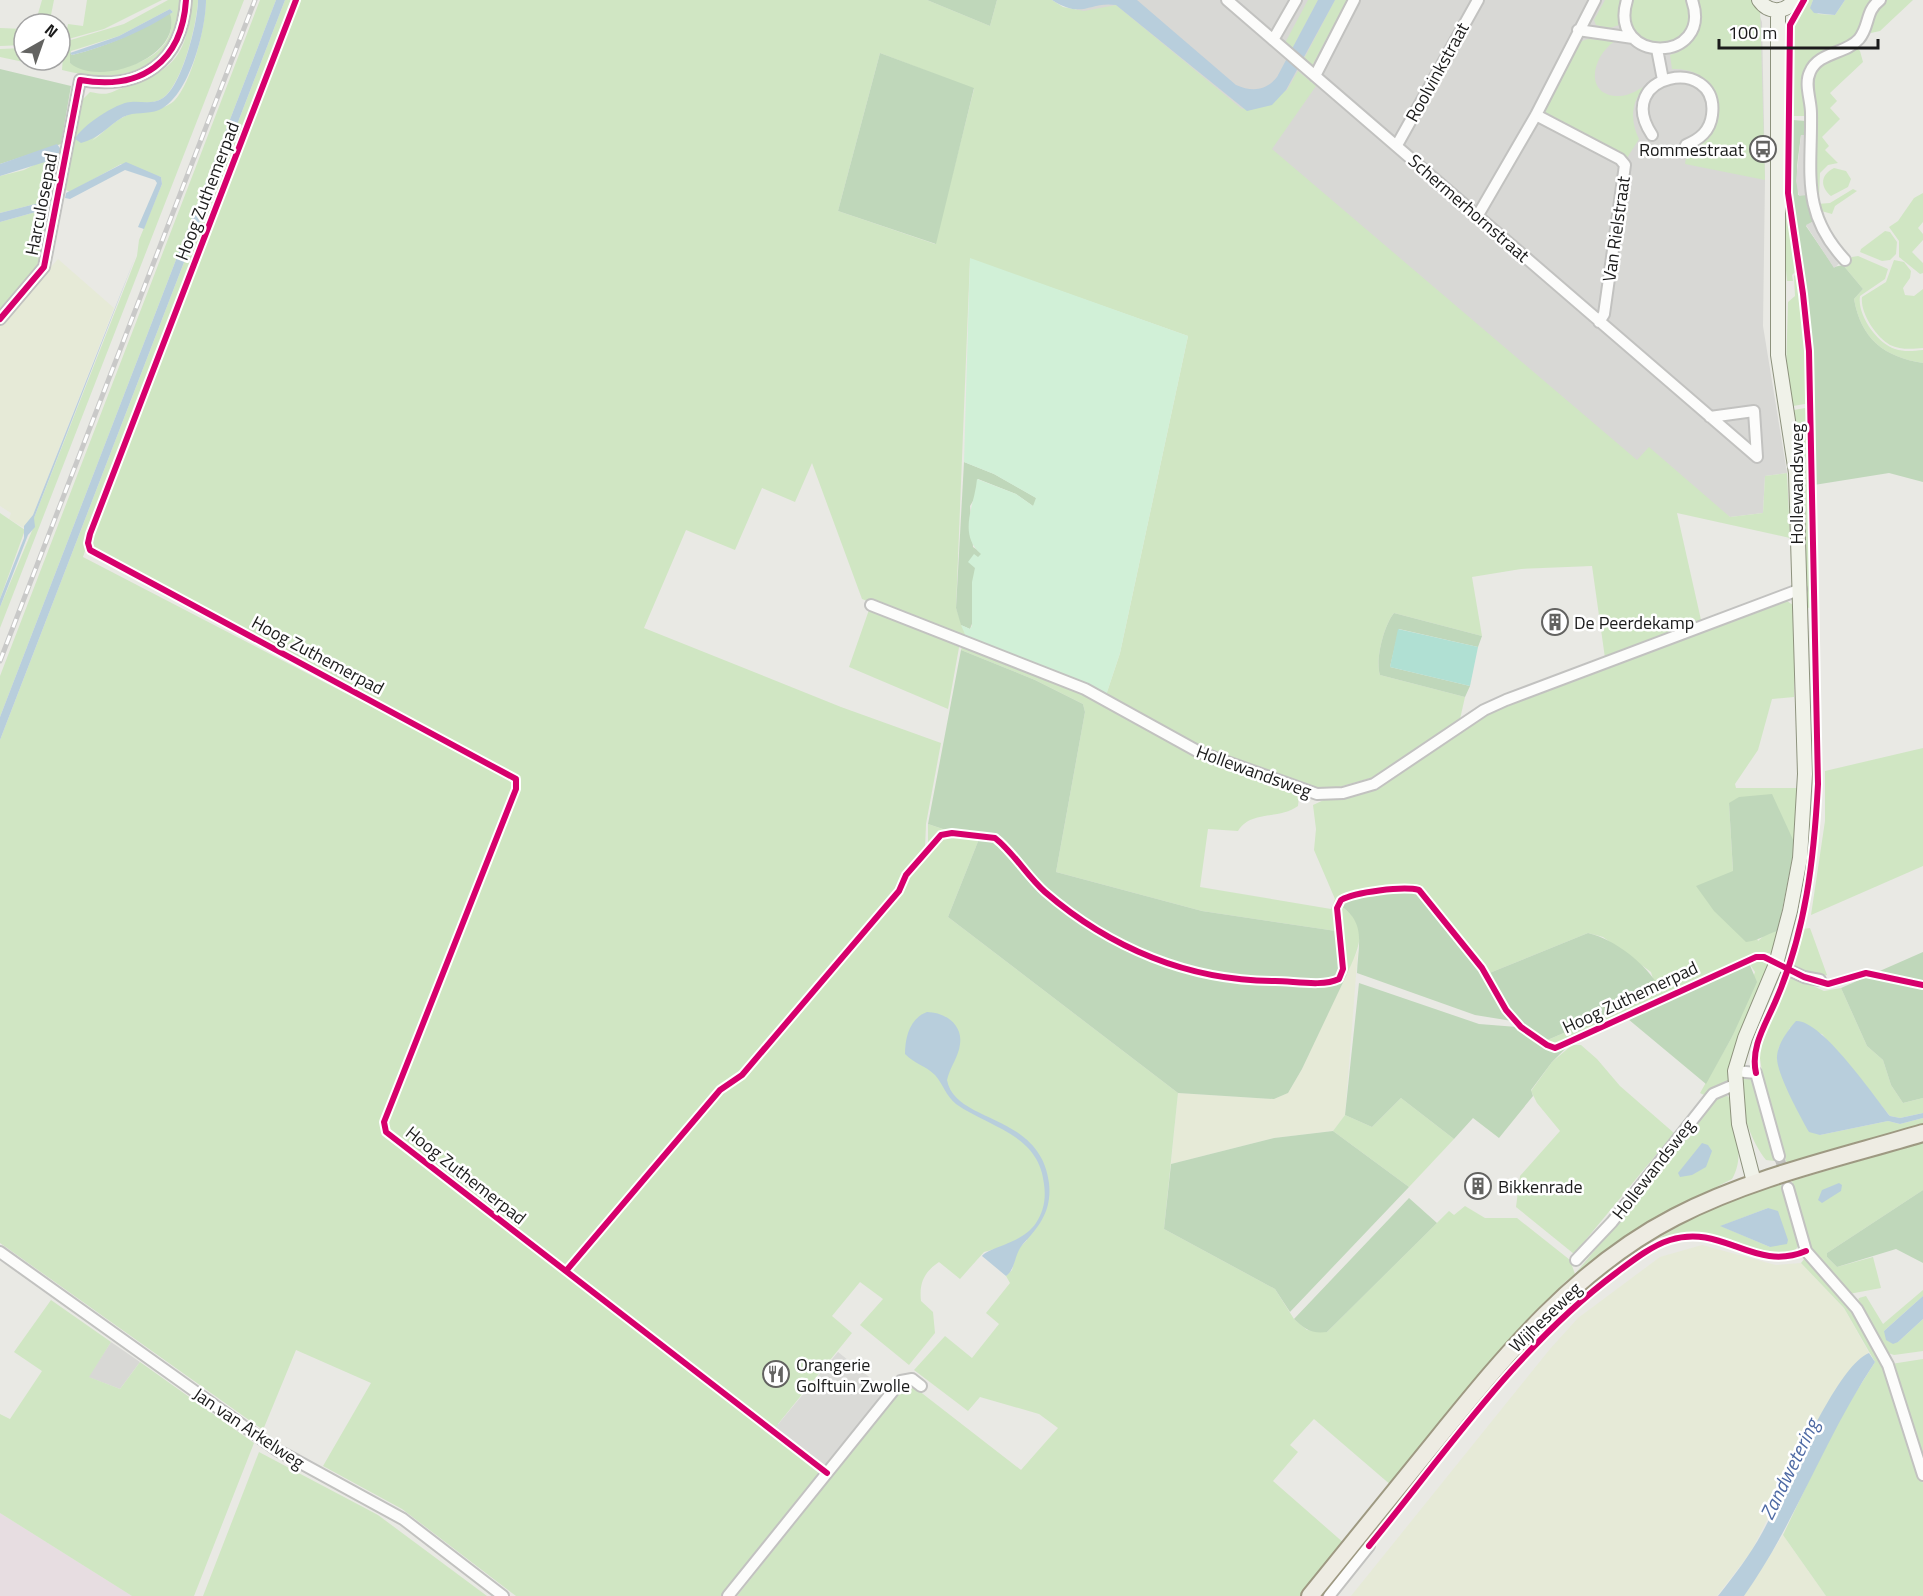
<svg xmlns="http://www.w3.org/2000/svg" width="1923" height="1596" font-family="'Titillium Web',sans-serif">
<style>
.residential{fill:#d8d8d5}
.industrial{fill:#e7dde1}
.farmland{fill:#e6ead7}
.grass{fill:#d0e6c3;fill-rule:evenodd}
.forest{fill:#bfd7ba}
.park{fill:#d1f0d7}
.pitch{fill:#b0e0d3}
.parking{fill:#dadad7}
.water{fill:#b8cedc}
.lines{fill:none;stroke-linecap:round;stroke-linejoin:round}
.minor-tunnel{stroke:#c0c0bc;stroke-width:10;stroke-dasharray:10 5;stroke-linecap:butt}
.minor-casing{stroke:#c2c2c0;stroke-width:14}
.secondary-casing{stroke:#8d927d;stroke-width:16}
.primary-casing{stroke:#9e9982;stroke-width:20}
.minor{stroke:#fcfcfb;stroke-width:10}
.secondary{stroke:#f0f2e9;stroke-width:14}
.primary{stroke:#eeece3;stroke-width:16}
.rail-casing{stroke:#c9c9c8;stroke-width:5}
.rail{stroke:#fff;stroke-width:3;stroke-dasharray:9;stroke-linecap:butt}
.cycleway-casing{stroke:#fff;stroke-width:10}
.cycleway{stroke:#d6006c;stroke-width:6}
.labels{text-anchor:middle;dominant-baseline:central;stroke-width:5;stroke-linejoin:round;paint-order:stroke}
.street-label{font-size:18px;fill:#1b1b1b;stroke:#fff}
.poi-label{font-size:18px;fill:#1b1b1b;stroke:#fff;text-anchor:start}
.water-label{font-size:20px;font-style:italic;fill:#4e6aa4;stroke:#fff}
</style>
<rect width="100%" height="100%" fill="#e9e9e4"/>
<path class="residential" d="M1065,0H1753L1762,22L1765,180L1763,326L1787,473L1765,476L1763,513L1730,517L1633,471Z
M111,1342L140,1362L120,1389L88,1377Z"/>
<path class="industrial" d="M0,1513L132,1596H0Z"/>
<path class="farmland" d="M58,259L114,308L33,515L24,528L9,519L11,513L0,506V324Z
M1358,950L1345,1115L1333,1131L1274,1138L1171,1164L1178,1093L1274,1099L1288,1093L1302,1069Z
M1702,1245L1776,1265L1801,1263L1844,1308L1869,1353L1855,1365L1810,1434L1751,1552L1717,1596H1351L1550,1349L1578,1318L1660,1257Z
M1783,1535L1826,1596H1744Z"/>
<path class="grass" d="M42,0H54L50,20L65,24L60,41V24H35Z
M87,0H162L104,29L65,40L68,24L83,26Z
M168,0H181C173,70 125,86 62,70L64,42L124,24ZM170,9L173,12L170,13C183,61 103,82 70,63L71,51L119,36Z
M192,0H198C197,23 183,83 163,98C154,104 142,103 131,102L92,141C104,132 116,119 130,114C144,110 161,112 174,101C192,83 206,24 206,0H244L0,628V607L34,526V518L137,256L139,240L162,184L161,177L121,164L70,192L64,189L79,103L90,92C111,96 107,93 125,87C176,70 187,54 192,0Z
M260,0H276L0,717V676Z
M285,0H294L108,482L83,557L511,779L513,786L380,1121V1127L386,1137L820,1470L822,1475L725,1596H516L402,1509L323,1466L371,1383L296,1350L263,1430L0,1243V740Z
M298,0H927L990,26L997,0H1052L1063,7L1084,11L1116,5L1242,109L1287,90L1298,71L1316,86L1272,149L1637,460L1649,447L1730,517L1763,513L1765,476L1787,473L1790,538L1677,513L1701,620L1605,658L1592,566L1521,569L1472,577L1482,636L1394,613C1384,625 1375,660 1380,675L1465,697L1460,719L1378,776L1328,790L1309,788L1213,754L1106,695L1120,653L1188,336L970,259L956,608L967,639L862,599L812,463L795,502L762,488L735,550L686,530L644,628L841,707L941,743L926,824L925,849L905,873L900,887L753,1060L738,1076L719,1089L568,1265L563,1266L389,1132L385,1123L518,789L517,777L99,555L90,545ZM880,53L974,89L935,244L838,211Z
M1308,0H1318L1292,49L1285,43Z
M1335,0H1347L1312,66L1304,59Z
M1605,0H1621L1619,25L1610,28L1596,25L1594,20Z
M1633,0H1687C1711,58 1609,56 1633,0Z
M1699,0H1753L1760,8L1765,180L1685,164L1687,151C1738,135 1725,66 1672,69L1670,55C1695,48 1705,24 1699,0Z
M1806,0H1813L1811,6L1818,14L1835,15L1845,0H1874L1856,38L1812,62L1806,116H1793V26Z
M1885,0H1913L1880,31L1871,33L1868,26L1879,4Z
M0,28L24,29V45L0,46Z
M1783,31H1788L1785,193L1797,270L1792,275L1793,281H1787L1782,227Z
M1588,39L1615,41C1591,57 1584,96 1619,96C1630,96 1641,88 1650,83C1631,97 1629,119 1639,139L1627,158L1542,114L1579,42Z
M24,48V60H57L52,68L0,57V49Z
M1857,48L1860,51L1863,62L1830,93L1837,101L1830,108L1840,119L1822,137L1829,146L1825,150L1838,163L1828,165L1820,173L1819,197L1815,193L1811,89L1815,69Z
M62,151L55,199L0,213V176L24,170Z
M1834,168L1846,171L1851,179L1848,187L1831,196C1820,187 1820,175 1834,168Z
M1853,189L1857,191L1835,206L1832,214L1818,210L1817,204L1830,203Z
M1923,193V222L1918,228L1923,234V240L1912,252L1923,263V273L1920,274L1899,257V241L1889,227L1898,221L1914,198Z
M50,208L44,257L38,271L0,314V222Z
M1885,231L1890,232L1897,242L1896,254L1890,260L1882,261L1860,252L1861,249Z
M1858,256L1888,269L1885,279L1860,296C1857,315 1877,343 1895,349C1904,352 1913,351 1923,350V363C1884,357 1861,339 1854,299L1863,289L1843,265L1852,257Z
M1894,260L1904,262L1911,271L1910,278L1903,288L1905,295L1914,296L1923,289V348C1913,349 1900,350 1890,345C1876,337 1860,313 1862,297L1886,282Z
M1798,273L1807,351L1808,401L1805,404L1793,406L1786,369L1788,302L1795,296L1794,276Z
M1805,408L1808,411L1811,609L1807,607L1794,410Z
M0,513L25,530L0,599Z
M1786,600L1794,606V697L1772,699L1758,750L1735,784L1736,788H1798L1795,844L1789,834L1729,803L1733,872L1758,941L1766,934L1778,931L1772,953L1754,955L1555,1046L1545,1041L1657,993L1651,972L1603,937L1588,933L1487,974L1425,893L1414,887L1339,898L1334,907L1336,931L1202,911L1056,872L1085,712L1083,704L1035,680L961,650L963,643L1079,689L1161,735L1297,791L1299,796L1298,806C1279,820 1251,810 1238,831L1208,829L1200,887L1331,909L1335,899L1314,850L1316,829L1313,805L1326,799L1344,797L1495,708Z
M870,607L960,642L948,709L849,667Z
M1923,748V866L1811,915L1825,821V771Z
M928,824L949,831L939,834L928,846Z
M947,836L979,839L948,917L1178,1093L1164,1229L1275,1289L1294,1319L1307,1330L1327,1332L1449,1211L1454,1215L1465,1206L1485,1218H1517L1570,1260L1575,1274L1694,1130L1715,1098L1725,1093L1730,1099C1734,1125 1746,1156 1732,1179L1648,1222L1566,1281L1522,1326L1392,1486L1314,1419L1290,1445L1298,1452L1273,1481L1345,1544L1303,1596H737L902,1389L914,1387L1021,1470L1058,1428L1039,1414L980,1397L968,1411L914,1370L945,1336L972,1358L999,1324L986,1313L1010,1283L1006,1276L1012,1270L1017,1250L1027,1240L1023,1236L1009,1245L984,1252L960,1279L939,1262C924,1272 919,1283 921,1301L933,1312L935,1333L909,1365L860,1325L883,1299L860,1282L832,1316L852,1333L778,1424L795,1438L794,1442L572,1273L571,1268L722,1092L743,1077L904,889C910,871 928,841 947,836Z
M1339,905C1370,924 1360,946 1347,974Z
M1810,928L1827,975L1820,977L1792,968L1803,929Z
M1756,960L1769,964L1730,1079C1722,1087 1713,1087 1706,1096L1700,1093L1732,1037L1755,972L1749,963Z
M1789,975L1824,991L1841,988L1867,1046L1883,1060L1891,1085L1903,1103L1923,1098V1113L1900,1118L1890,1116L1822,1034L1790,1028L1779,1047L1777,1059L1820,1135L1888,1121L1900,1124L1923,1118V1128L1787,1164L1765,1091L1759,1052Z
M1572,1045H1581L1597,1059L1620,1086L1674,1133L1574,1254L1516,1207L1520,1176L1560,1131L1537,1103L1531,1091L1552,1062Z
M1749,1077L1752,1079L1775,1161L1766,1160C1751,1142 1736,1102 1744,1078Z
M1401,1098L1454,1139L1409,1187L1333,1131L1345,1115L1372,1127Z
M1923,1142V1190L1827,1253V1257L1837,1267L1873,1257L1881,1288L1849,1294L1826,1270L1809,1246L1792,1181Z
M1781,1183L1799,1245L1793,1253C1758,1260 1741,1240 1709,1234C1692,1231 1675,1235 1658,1238L1715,1206ZM1768,1208L1770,1247L1721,1226Z
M1805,1258L1846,1300L1878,1352L1923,1483V1596H1826L1783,1535L1837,1422L1875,1362L1844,1308L1801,1263Z
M1923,1290V1296L1884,1331L1898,1342L1923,1319V1351L1894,1355L1888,1353L1857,1304L1859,1298L1866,1296L1883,1324Z
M51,1300L111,1342L89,1377L120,1389L140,1362L254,1443L194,1596H132L0,1513V1414L10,1419L42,1371L14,1352Z
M1923,1359V1464L1891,1364Z
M259,1452L378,1515L487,1596H203Z"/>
<path class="forest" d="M927,0H997L990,26Z
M170,13C184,57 99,88 70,63V53L72,55C108,46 139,32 170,13Z
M880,53L974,88L936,244L838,211Z
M0,69L71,86L61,144L0,164Z
M1793,120L1806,121L1809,135H1801L1797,166L1798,195H1807L1814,221L1806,226L1834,267L1843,265L1863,289L1854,299C1861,339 1884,357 1923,363V482L1889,473L1814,485L1811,351L1805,283L1790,193Z
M964,462L994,474L1040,500L1033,506L1016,494L978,479L976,496L970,506L973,547L982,553L975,568L973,621L970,629L961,625L956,608Z
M1394,613L1482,636L1478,647L1399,629L1390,667L1470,686L1465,697L1380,675C1375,660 1384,625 1394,613Z
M961,650L1035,680L1083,704L1085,712L1056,872L1202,911L1336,931L1339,976L1333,979L1228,976L1178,965L1151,955L1104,932L1058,899L1039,884L996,837L949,831L928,824Z
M1772,794L1795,844L1778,931C1766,934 1759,941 1746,942L1714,911L1696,886L1733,871L1729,803L1739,797Z
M979,839H989L999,844L1044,894L1079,921L1111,941L1160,964L1188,972L1249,982L1335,983L1347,974L1302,1069L1288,1093L1274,1099L1178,1093L948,917Z
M1412,891L1424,898L1480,969L1512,1021L1475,1015L1357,973C1358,944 1367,922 1339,905L1349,898Z
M1588,933C1616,940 1645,963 1660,988L1657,993L1545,1041L1512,1014L1487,974Z
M1923,952V1098L1903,1103L1891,1085L1883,1060L1867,1046L1841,988Z
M1749,963L1757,982L1732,1037L1706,1084L1628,1019Z
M1359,983L1479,1024L1517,1027L1547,1048H1566L1552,1062L1531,1090L1533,1096L1499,1138L1473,1118L1454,1139L1401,1098L1372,1127L1345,1115Z
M1333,1131L1409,1187L1290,1312L1275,1289L1164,1229L1171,1164L1274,1138Z
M1923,1190V1263L1896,1249L1837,1267L1827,1257V1253Z
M1409,1198L1437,1223L1327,1332C1311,1334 1305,1329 1294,1319Z"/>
<path class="park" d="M970,258L1188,336L1120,653L1106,695L967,639L961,625L970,629L972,626V582L975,568L968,562L974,554L978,557L981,554C957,533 975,505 977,479L1016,494L1033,506L1036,498L994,474L964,462Z"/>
<path class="pitch" d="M1398,629L1478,647L1470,686L1390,667Z"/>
<path class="parking" d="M1801,135H1809L1805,173L1807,195L1799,196L1796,181Z
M1814,221L1824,241L1841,262L1834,268L1806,225Z
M838,1352L889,1393L828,1468L775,1428Z"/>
<path class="water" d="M198,0H206C206,30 189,97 159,110C147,115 135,111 123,117C108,126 98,139 81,143L75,139C80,127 117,102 131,102C142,101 152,105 163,98C182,86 198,22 198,0Z
M276,0H285L0,740V717Z
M1052,0H1137L1236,85C1252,92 1266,91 1277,77L1318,0H1335L1286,90L1272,105L1247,111L1116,5C1089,1 1083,20 1052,0Z
M1813,0H1845L1835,15L1814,13L1810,8Z
M170,9L173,12C142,32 108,46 72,55L70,53L119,36Z
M57,144L62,151L45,162L0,176V164Z
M126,162L161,177L162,184L144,229L138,227L157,183L155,180L125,170L70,199L65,198L66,193Z
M47,201L50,208L0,222V213Z
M136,255L34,518L35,527L28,535L0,607V599L24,538V526L33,515Z
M927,1012C944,1012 963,1024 960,1044C959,1056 950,1067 947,1080C955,1124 1040,1112 1049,1183C1052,1210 1040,1226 1023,1244C1014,1254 1016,1269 1006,1276L982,1256C988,1247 1022,1244 1036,1223C1044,1211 1046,1198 1044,1184C1039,1134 990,1128 956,1104C946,1096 943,1084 935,1075C926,1066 915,1064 905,1054C905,1037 910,1018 927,1012Z
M1796,1021C1822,1020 1873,1095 1890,1116L1900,1118L1923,1113V1118L1900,1124L1888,1121L1820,1135L1809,1132C1800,1116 1778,1076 1777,1059C1776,1046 1788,1030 1796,1021Z
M1702,1143L1708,1145L1712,1151L1706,1167L1692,1175L1680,1177L1678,1173Z
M1839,1183L1842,1185L1841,1191L1822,1203L1818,1200L1822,1190Z
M1768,1208L1778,1211L1788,1240L1787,1244L1770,1247L1720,1226Z
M1923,1296V1319L1898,1342L1893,1344L1886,1340L1884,1331Z
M1869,1353L1875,1362C1825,1437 1796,1522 1744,1596H1718C1734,1576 1750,1555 1762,1533C1783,1496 1834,1367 1869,1353Z"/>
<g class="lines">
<path class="minor-tunnel" d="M1779,1156L1788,1188"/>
<defs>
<path id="minor" d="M1227,0L1757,457L1754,411L1710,417
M1627,0C1607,65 1714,64 1692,0
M1578,30L1633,38
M1273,40L1296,0
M1657,49L1663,80
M1315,76L1354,0
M1536,115L1620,159L1625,165L1604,314L1599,322
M1652,135C1611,73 1720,54 1712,115C1710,131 1700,139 1686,145
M1397,145L1478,0
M1478,215L1536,115L1595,0
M1845,260C1800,212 1812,172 1811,113C1811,100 1804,84 1810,72C1818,52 1846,54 1859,39C1870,26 1865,11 1880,0
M0,319L44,267L80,80C141,91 182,62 186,0
M871,605L1085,689L1199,752L1317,794L1343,793L1374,784L1484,710L1506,700L1801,589
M1776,964L1804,977L1820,980
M1735,1071L1756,1073L1779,1156
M1788,1188L1806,1251L1857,1309L1888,1365L1923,1475
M0,1252L277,1450L403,1519L503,1596
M1576,1260L1612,1222L1713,1094L1734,1085
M728,1596L901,1381L912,1379L921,1386
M1329,1596L1369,1546"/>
<path id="secondary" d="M1759,0C1768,13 1785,14 1794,0
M1754,1182L1739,1124L1735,1071L1745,1038L1776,964L1790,911L1800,858L1805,774L1796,473L1778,355V11"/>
<path id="primary" d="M1310,1596C1353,1543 1396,1490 1438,1438C1507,1353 1576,1268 1675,1217C1752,1177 1839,1158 1923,1133"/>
</defs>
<use href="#minor" class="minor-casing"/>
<use href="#secondary" class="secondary-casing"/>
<use href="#primary" class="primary-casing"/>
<use href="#minor" class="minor"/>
<use href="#secondary" class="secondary"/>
<use href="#primary" class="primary"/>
<defs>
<path id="rail" d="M0,661L255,0"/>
</defs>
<use href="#rail" class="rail-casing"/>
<use href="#rail" class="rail"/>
<defs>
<path id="cycleway" d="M296,0L90,534L88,543L90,550L516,779V789L384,1122L386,1132L827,1473
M0,319L44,267L80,80C141,91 182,62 186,0
M1756,1073C1750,1047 1766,1024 1776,1000C1806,931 1814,858 1818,784L1809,351L1803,294L1788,193L1790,25L1804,0
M566,1271L720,1090L742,1075L899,891L906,875L941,835L952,833L995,838C1014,853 1027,876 1045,892C1110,948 1189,981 1275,981C1294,981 1322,987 1339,979L1343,969L1337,908L1341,900C1355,892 1403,886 1419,890L1482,968L1506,1010L1521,1027L1547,1045L1555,1048L1562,1045L1756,957H1764L1804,977L1828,984L1866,973L1923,985
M1369,1546C1447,1451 1517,1347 1616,1273C1632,1261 1651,1246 1670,1240C1723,1223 1754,1273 1806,1251"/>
</defs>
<use href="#cycleway" class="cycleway-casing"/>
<use href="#cycleway" class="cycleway"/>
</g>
<defs>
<symbol id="bus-ring" viewBox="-11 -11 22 22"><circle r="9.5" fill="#fff" stroke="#636361" stroke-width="1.5"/><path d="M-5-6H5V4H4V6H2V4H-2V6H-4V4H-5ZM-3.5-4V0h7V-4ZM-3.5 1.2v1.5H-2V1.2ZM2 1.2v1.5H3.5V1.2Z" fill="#636361"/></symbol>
<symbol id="building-ring" viewBox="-11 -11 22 22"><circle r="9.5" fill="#fff" stroke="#636361" stroke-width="1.5"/><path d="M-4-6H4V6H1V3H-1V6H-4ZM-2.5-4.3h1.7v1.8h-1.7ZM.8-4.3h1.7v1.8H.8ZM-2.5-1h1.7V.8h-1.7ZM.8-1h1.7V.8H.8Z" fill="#636361"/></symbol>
<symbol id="restaurant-ring" viewBox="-11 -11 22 22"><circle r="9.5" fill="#fff" stroke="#636361" stroke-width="1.5"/><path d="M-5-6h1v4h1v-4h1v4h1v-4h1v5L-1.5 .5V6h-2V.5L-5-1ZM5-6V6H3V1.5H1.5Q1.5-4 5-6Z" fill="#636361"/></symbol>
</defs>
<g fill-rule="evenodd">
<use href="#bus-ring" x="1748" y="134" width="30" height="30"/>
<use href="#building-ring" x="1540" y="607" width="30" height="30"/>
<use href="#building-ring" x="1463" y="1171" width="30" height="30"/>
<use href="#restaurant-ring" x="761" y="1359" width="30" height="30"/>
</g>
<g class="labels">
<g class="street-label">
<text transform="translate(1437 72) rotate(-61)">Roolvinkstraat</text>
<text transform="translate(207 191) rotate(-69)">Hoog Zuthemerpad</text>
<text transform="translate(41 204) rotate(-79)">Harculosepad</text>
<text transform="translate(1469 208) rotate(41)">Schermerhornstraat</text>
<text transform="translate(1616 229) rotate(-82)">Van Rielstraat</text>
<text transform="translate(1796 484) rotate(-90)">Hollewandsweg</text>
<text transform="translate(318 655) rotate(28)">Hoog Zuthemerpad</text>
<text transform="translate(1254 771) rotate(20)">Hollewandsweg</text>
<text transform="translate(1630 997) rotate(-25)">Hoog Zuthemerpad</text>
<text transform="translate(1653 1169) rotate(-52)">Hollewandsweg</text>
<text transform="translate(466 1175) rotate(38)">Hoog Zuthemerpad</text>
<text transform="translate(1545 1317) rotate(-44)">Wijheseweg</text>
<text transform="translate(249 1428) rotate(34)">Jan van Arkelweg</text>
</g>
<g class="poi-label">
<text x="1744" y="149" text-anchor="end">Rommestraat</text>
<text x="1574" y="622">De Peerdekamp</text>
<text x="1498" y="1186">Bikkenrade</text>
<text x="796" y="1364">Orangerie<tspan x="796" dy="21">Golftuin Zwolle</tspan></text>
</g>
<g class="water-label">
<text transform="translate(1789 1469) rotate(-64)">Zandwetering</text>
</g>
</g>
<g transform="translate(42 42) rotate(40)"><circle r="28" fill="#ffffff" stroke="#a4a4a4" stroke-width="1.5"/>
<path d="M0-4.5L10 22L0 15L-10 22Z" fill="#636361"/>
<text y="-9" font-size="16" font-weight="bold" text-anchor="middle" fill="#1b1b1b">N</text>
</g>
<path d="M1719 39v9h159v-9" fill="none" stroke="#1b1b1b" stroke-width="3"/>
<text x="1728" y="39" font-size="18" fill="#1b1b1b" stroke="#ffffff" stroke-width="4.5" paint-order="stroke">100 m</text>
</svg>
